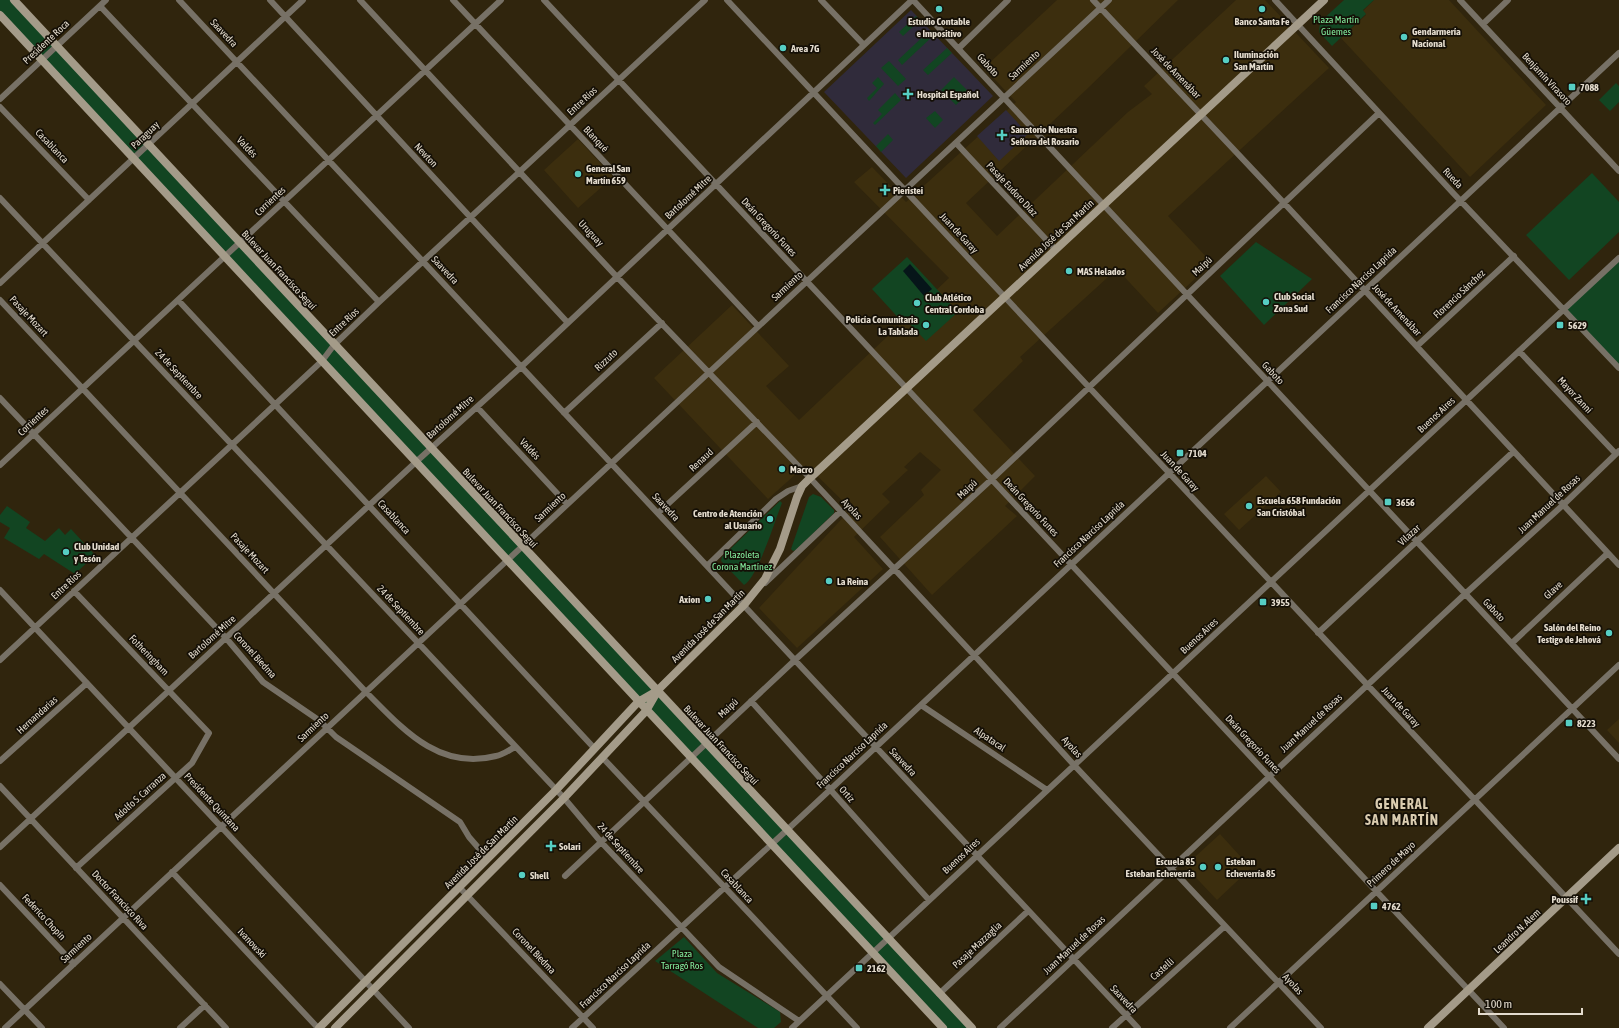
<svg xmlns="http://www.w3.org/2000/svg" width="1619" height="1028" font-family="'Asap Condensed',sans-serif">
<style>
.built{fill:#3c2e0e}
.medical{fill:#302b3b}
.green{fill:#124522}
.water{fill:#061519}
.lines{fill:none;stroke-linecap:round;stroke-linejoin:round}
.minor{stroke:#777166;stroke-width:6}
.secondary{stroke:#a49b89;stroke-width:8}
.poi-dot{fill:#56cec3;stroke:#140f06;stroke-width:1.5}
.labels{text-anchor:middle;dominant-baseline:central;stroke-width:3.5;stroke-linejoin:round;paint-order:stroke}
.park-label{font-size:10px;fill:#84ee9f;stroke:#140f06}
.poi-label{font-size:10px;font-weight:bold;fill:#e4dcce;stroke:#140f06;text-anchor:start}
.street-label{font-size:10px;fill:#e4dcce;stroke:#140f06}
.district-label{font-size:14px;font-weight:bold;letter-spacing:1px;fill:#daccb0;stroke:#140f06}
</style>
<rect width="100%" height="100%" fill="#30250d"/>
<path class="built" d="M1057,0H1178L1087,89L966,203L997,236L1128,112L1152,94L1144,86L1236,0H1265L1329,68L1168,216L1212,263L1158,313L1117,269L1020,357L1023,361L973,410L1035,476L1005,506L1017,516L932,595L880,537L924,495L921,490L941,470L920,452L904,467L908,470L882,494L890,502L854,537L883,569L797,648L759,608L851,509L806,465L768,499L654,378L732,305L789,366L766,386L799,420L949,278L854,182L872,167L906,202L1016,102L984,68Z
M1374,0H1449L1546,105L1470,177L1341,38L1366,15L1363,11Z
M578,139L613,177L578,208L544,170Z
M1266,476L1281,492L1239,530L1224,514Z
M1619,719V743L1607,730Z
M1220,834L1251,868L1217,900L1185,866Z"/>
<path class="medical" d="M911,10L993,96L906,178L824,92Z
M1006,110L1028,134L999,161L977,136Z"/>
<path class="green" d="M0,0H14L972,1028H943L0,15Z
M1344,0H1374L1363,10L1366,14L1332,46L1319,32L1320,22Z
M916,16L920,20L903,36L899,32Z
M930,30L934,35L902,65L898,60Z
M947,48L952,53L928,75L923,70Z
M889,61L906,79L898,86L881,68Z
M878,77L884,84L869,101L867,98L877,88L872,83Z
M954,77L969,92L956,105L941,90Z
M1616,83L1619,86V102L1610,111L1599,100Z
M895,93L901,100L875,125L873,123L882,114L878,110Z
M935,111L943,120L935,128L926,118Z
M888,134L893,140L881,152L876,146Z
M1592,173L1619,202V232L1569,280L1526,235Z
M1256,242L1312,279L1264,325L1220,276Z
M907,257L958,312L926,341L907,321L904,324L872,289Z
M1619,258V368L1564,309Z
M813,494L821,497L834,510V513L796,550L793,551L791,549L809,497Z
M780,501L782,503C775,520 758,577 744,585L721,561L722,557Z
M7,506L30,522L26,528L45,541L59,528L65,535L71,529L95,555L75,574L44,554L39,559L4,538L10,528L0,522V515Z
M684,937L717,973L780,1012L781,1022L774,1028H758L655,961Z"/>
<path class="water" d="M910,264L932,289L924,296L903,271Z"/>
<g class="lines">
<path class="minor" d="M179,0L1138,1028
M270,0L568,323
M360,0L617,277L810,478L974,655L1074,765L1321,1028
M453,0L758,326
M544,0L1504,1028
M727,0L1619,954
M821,0L864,45
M913,0L1619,759
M1093,0L1284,203L1619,565
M1275,0L1454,194L1619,368
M1460,0L1619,171
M100,6L379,302
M1483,24L1508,0
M959,48L1008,0
M0,99L106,0
M0,107L89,200
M956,143L1055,249
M0,198L564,798L601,842L719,967L799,1021
M0,283L303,0
M0,300L366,692C402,728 438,771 496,756C503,755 509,750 515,747
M178,300L595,749
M1417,346L1514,256
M1519,351L1616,454
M0,398L226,638L263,682L320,721L336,737L460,822L469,837L488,859
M477,407L567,504
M564,413L662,323
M0,465L501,0
M658,513L757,422
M707,566L776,499L788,491L802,486
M765,583L841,511
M0,590L409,1028
M74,591L209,733L192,763L76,868
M1318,633L1513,452
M1512,643L1608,553
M0,660L322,361L334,345L379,302L705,0
M751,701L929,900
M921,705L1047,790
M602,757L857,1028
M0,761L87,683
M0,786L226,1028
M0,847L417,461L521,367L912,0
M172,872L318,1028
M565,876L795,660L992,479L1379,113
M0,885L74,964
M460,888L593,1028
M0,984L42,1028
M939,994L1028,911
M5,1028L1109,0
M180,1028L205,1005
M572,1028L787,830L1619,53
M792,1028L1619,258
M1000,1028L1465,594L1563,505L1619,451
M1112,1028L1225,926
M1230,1028L1619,665"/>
<path class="secondary" d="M14,0L972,1028
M0,15L943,1028
M319,1028L556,790L638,702L657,691L744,605L765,579L780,549L797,497L802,486L810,478L1324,0
M335,1028L564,798L646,711L657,692
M1428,1028L1619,848"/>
</g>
<g class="poi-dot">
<circle cx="939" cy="9" r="4"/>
<circle cx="1262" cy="9" r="4"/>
<circle cx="1404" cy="37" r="4"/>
<circle cx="783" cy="48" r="4"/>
<circle cx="1226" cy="60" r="4"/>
<rect x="1568" y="83" width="8" height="8" rx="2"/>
<path d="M906 88h4v4h4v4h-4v4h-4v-4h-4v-4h4z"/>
<path d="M1000 129h4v4h4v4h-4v4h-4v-4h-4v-4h4z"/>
<circle cx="578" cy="174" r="4"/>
<path d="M883 184h4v4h4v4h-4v4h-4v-4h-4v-4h4z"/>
<circle cx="1069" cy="271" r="4"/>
<circle cx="1266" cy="302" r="4"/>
<circle cx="917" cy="303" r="4"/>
<circle cx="926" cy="325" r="4"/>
<rect x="1556" y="321" width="8" height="8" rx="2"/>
<rect x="1176" y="449" width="8" height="8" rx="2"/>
<circle cx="782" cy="469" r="4"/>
<rect x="1384" y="498" width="8" height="8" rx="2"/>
<circle cx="1249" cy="506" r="4"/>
<circle cx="770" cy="519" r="4"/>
<circle cx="66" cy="552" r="4"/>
<circle cx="829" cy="581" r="4"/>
<circle cx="708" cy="599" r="4"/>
<rect x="1259" y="598" width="8" height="8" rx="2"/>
<circle cx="1609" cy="633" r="4"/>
<rect x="1565" y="719" width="8" height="8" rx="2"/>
<path d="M549 840h4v4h4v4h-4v4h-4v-4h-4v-4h4z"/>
<circle cx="1203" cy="867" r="4"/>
<circle cx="1218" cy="867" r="4"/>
<circle cx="522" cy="875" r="4"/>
<path d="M1584 893h4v4h4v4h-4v4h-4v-4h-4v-4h4z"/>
<rect x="1370" y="902" width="8" height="8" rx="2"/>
<rect x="855" y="964" width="8" height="8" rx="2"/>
</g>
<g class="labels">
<g class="park-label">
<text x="1336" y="19">Plaza Martín<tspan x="1336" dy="12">Güemes</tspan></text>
<text x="742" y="554">Plazoleta<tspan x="742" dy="12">Corona Martínez</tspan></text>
<text x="682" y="953">Plaza<tspan x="682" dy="12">Tarragó Ros</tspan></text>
</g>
<g class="poi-label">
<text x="939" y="21" text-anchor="middle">Estudio Contable<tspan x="939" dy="12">e Impositivo</tspan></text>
<text x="1262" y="21" text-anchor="middle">Banco Santa Fe</text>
<text x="1412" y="31">Gendarmería<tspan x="1412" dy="12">Nacional</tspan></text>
<text x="791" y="48">Area 7G</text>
<text x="1234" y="54">Iluminación<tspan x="1234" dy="12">San Martín</tspan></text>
<text x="1580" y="87">7088</text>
<text x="917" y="94">Hospital Español</text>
<text x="1011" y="129">Sanatorio Nuestra<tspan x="1011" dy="12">Señora del Rosario</tspan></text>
<text x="586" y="168">General San<tspan x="586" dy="12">Martín 659</tspan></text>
<text x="893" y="190">Pieristei</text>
<text x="1077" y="271">MAS Helados</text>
<text x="1274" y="296">Club Social<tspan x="1274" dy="12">Zona Sud</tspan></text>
<text x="925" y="297">Club Atlético<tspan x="925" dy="12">Central Cordoba</tspan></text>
<text x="918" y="319" text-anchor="end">Policía Comunitaria<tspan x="918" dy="12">La Tablada</tspan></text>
<text x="1568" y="325">5629</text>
<text x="1188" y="453">7104</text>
<text x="790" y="469">Macro</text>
<text x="1257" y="500">Escuela 658 Fundación<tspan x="1257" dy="12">San Cristóbal</tspan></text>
<text x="1396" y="502">3656</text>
<text x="762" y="513" text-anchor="end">Centro de Atención<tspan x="762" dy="12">al Usuario</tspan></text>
<text x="74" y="546">Club Unidad<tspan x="74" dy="12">y Tesón</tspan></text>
<text x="837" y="581">La Reina</text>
<text x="700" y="599" text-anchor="end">Axion</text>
<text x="1271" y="602">3955</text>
<text x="1601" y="627" text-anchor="end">Salón del Reino<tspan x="1601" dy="12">Testigo de Jehová</tspan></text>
<text x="1577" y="723">8223</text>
<text x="559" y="846">Solari</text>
<text x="1195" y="861" text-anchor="end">Escuela 85<tspan x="1195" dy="12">Esteban Echeverría</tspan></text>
<text x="1226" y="861">Esteban<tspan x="1226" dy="12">Echeverría 85</tspan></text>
<text x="530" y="875">Shell</text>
<text x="1578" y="899" text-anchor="end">Poussif</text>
<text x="1382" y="906">4762</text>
<text x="867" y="968">2162</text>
</g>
<g class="street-label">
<text transform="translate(224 33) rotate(47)">Saavedra</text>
<text transform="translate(46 42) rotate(-43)">Presidente Roca</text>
<text transform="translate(988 65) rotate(48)">Gaboto</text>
<text transform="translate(1024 65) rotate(-43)">Sarmiento</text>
<text transform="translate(1176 73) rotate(46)">José de Amenábar</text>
<text transform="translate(1547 79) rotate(47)">Benjamín Virasoro</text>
<text transform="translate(582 101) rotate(-43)">Entre Ríos</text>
<text transform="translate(145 135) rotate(-44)">Paraguay</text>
<text transform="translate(596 139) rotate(47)">Blanqué</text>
<text transform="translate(52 146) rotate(46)">Casablanca</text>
<text transform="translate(247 147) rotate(47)">Valdés</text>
<text transform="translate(426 155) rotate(47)">Newton</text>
<text transform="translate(1453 178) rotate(47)">Rueda</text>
<text transform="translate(1012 189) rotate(47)">Pasaje Eudoro Díaz</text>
<text transform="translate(688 197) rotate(-43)">Bartolomé Mitre</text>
<text transform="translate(270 201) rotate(-43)">Corrientes</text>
<text transform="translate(769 227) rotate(47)">Deán Gregorio Funes</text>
<text transform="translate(591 233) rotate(47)">Uruguay</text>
<text transform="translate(959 233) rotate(47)">Juan de Garay</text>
<text transform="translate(1056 235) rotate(-43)">Avenida José de San Martín</text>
<text transform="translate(1202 266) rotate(-43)">Maipú</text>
<text transform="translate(279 270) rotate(47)">Bulevar Juan Francisco Seguí</text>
<text transform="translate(445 270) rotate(47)">Saavedra</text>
<text transform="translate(1361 280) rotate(-43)">Francisco Narciso Laprida</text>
<text transform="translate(787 286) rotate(-43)">Sarmiento</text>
<text transform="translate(1459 294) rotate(-43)">Florencio Sánchez</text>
<text transform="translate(1397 310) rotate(47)">José de Amenábar</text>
<text transform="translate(29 316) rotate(47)">Pasaje Mozart</text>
<text transform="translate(344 322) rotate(-43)">Entre Ríos</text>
<text transform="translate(606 360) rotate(-43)">Rizzuto</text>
<text transform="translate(1273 373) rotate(47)">Gaboto</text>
<text transform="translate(179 374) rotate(47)">24 de Septiembre</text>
<text transform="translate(1575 395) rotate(47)">Mayor Zanni</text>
<text transform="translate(1436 415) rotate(-43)">Buenos Aires</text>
<text transform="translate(450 417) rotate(-42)">Bartolomé Mitre</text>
<text transform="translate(33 421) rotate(-43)">Corrientes</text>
<text transform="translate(530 449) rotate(47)">Valdés</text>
<text transform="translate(701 460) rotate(-43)">Renaud</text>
<text transform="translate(1180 471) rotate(47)">Juan de Garay</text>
<text transform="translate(967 489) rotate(-43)">Maipú</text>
<text transform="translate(1549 504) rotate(-43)">Juan Manuel de Rosas</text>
<text transform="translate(550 507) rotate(-43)">Sarmiento</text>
<text transform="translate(666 507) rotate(47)">Saavedra</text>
<text transform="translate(1031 507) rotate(47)">Deán Gregorio Funes</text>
<text transform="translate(500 508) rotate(47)">Bulevar Juan Francisco Seguí</text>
<text transform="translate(852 509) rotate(47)">Ayolas</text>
<text transform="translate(394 517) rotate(47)">Casablanca</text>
<text transform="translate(1089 534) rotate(-43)">Francisco Narciso Laprida</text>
<text transform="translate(1409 535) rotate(-43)">Vilazar</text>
<text transform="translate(250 553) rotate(47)">Pasaje Mozart</text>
<text transform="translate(66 585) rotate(-43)">Entre Ríos</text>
<text transform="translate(1553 590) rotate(-43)">Glave</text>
<text transform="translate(401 610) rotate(47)">24 de Septiembre</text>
<text transform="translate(1494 610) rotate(47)">Gaboto</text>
<text transform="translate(708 626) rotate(-45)">Avenida José de San Martín</text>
<text transform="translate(1199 636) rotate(-43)">Buenos Aires</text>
<text transform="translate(212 637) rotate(-42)">Bartolomé Mitre</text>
<text transform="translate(149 655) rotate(46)">Fotheringham</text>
<text transform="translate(255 655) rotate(48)">Coronel Biedma</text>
<text transform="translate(1401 707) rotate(47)">Juan de Garay</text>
<text transform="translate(728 708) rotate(-43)">Maipú</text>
<text transform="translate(37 715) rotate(-42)">Hernandarias</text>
<text transform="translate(1311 723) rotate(-43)">Juan Manuel de Rosas</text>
<text transform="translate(313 727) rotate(-43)">Sarmiento</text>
<text transform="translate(990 739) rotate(34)">Alpatacal</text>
<text transform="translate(1253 744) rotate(47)">Deán Gregorio Funes</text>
<text transform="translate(721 745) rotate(47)">Bulevar Juan Francisco Seguí</text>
<text transform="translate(1072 747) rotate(48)">Ayolas</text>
<text transform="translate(852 755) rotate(-43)">Francisco Narciso Laprida</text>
<text transform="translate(903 762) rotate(47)">Saavedra</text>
<text transform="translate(847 794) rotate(48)">Ortiz</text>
<text transform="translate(140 796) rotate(-42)">Adolfo S. Carranza</text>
<text transform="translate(212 802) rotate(47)">Presidente Quintana</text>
<text transform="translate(621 848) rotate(48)">24 de Septiembre</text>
<text transform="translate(481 852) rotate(-45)">Avenida José de San Martín</text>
<text transform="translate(961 856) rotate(-43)">Buenos Aires</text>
<text transform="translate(1391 864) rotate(-43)">Primero de Mayo</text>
<text transform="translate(737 886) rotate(47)">Casablanca</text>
<text transform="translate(120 900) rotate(47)">Doctor Francisco Riva</text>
<text transform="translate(44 917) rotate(47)">Federico Chopin</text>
<text transform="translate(1517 931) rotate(-43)">Leandro N. Alem</text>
<text transform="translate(252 943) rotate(47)">Ivanowski</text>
<text transform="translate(977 945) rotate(-43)">Pasaje Mazzaglia</text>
<text transform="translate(1074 945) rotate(-43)">Juan Manuel de Rosas</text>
<text transform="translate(76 948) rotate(-43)">Sarmiento</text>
<text transform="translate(534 951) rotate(47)">Coronel Biedma</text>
<text transform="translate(1162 969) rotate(-42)">Castelli</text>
<text transform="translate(615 975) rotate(-43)">Francisco Narciso Laprida</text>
<text transform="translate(1293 984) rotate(47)">Ayolas</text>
<text transform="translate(1124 999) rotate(47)">Saavedra</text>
</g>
<g class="district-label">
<text x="1402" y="804">GENERAL<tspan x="1402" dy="16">SAN MARTÍN</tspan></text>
</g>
</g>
<path d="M1479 1008v6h103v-6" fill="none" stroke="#e4dcce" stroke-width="2"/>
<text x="1485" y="1008" font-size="12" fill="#e4dcce" stroke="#140f06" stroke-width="3" paint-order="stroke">100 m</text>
</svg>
